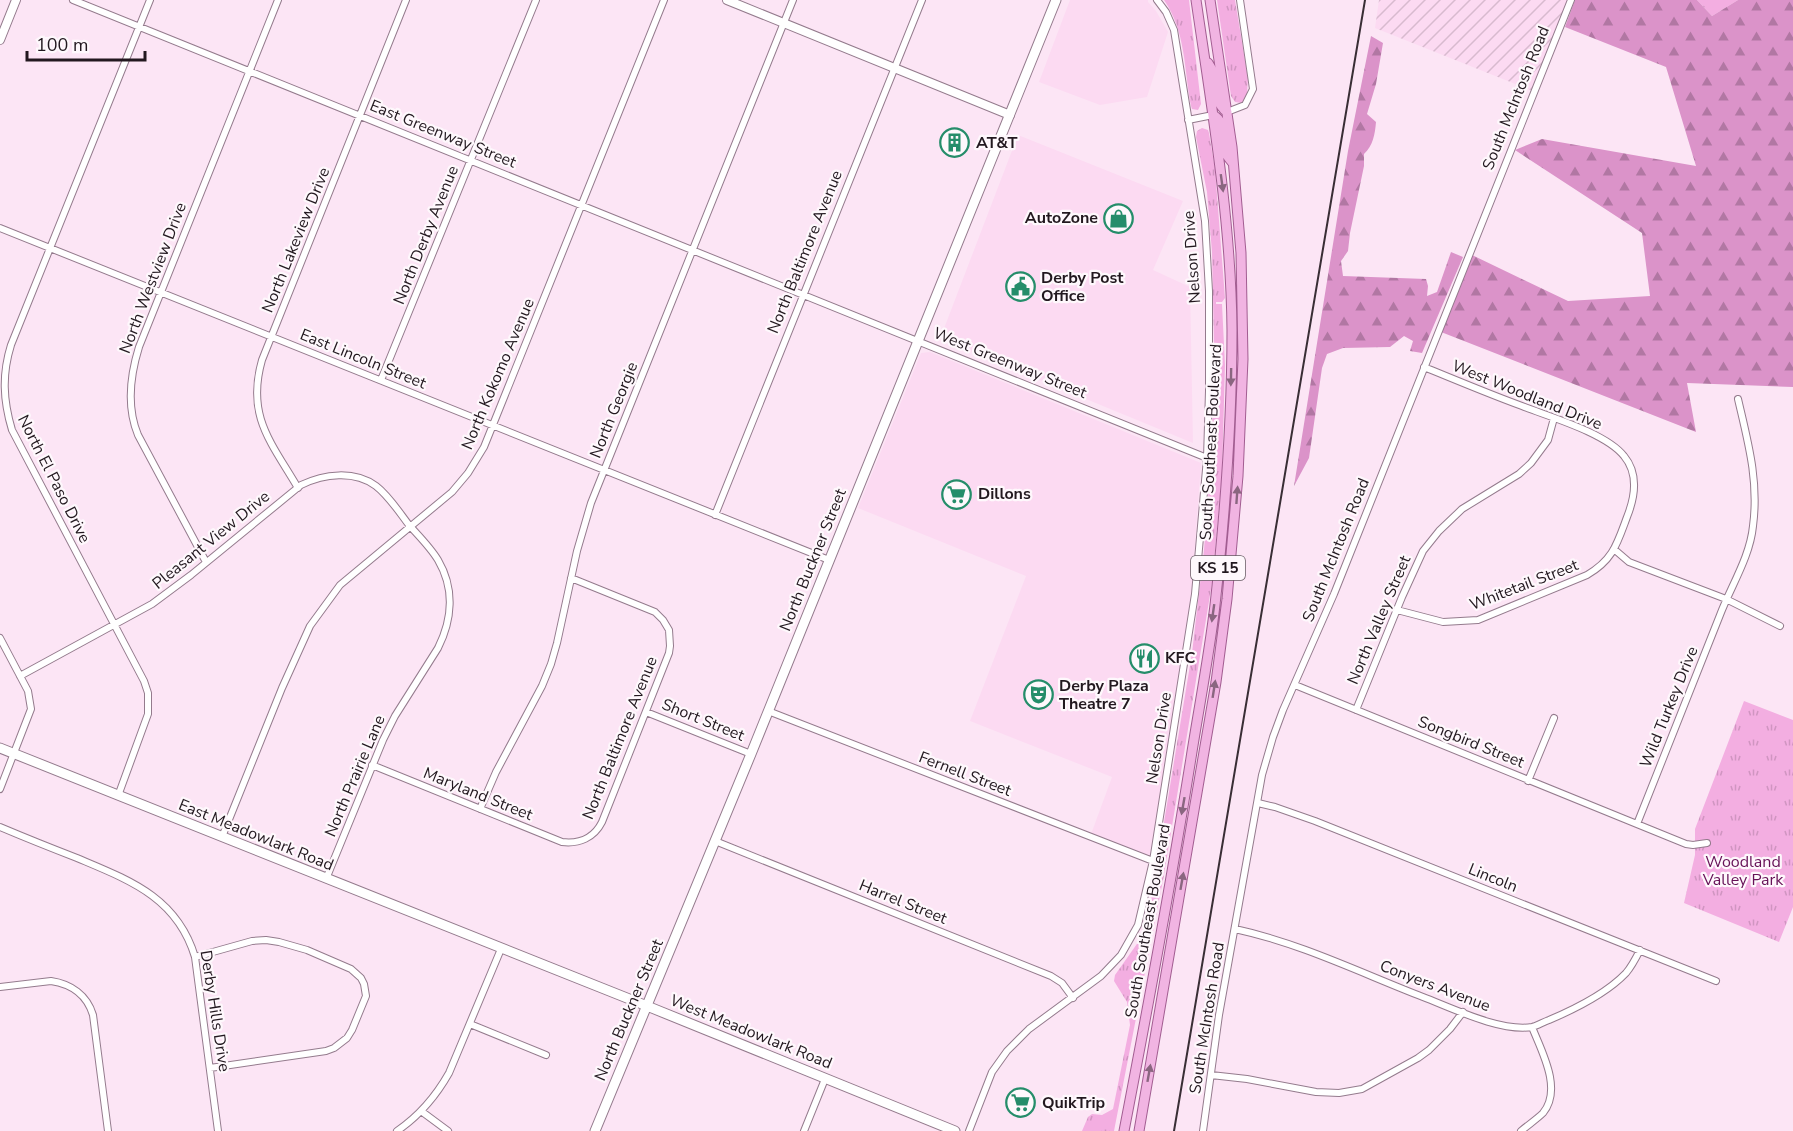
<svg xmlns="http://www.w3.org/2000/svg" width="1793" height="1131" font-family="'Nunito Sans',sans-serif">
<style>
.built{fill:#fcdaf2}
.industrial{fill:url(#industrial-furrows)}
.grass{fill:url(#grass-tufts)}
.forest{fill:url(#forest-firs)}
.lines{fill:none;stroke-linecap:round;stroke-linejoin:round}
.minor-casing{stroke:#947b8d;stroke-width:8}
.tertiary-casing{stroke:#947b8d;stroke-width:10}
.secondary-casing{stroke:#947b8d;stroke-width:11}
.primary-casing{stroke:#a25d91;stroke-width:11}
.minor{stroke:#fff;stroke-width:6}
.tertiary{stroke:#fff;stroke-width:8}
.secondary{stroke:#fff;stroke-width:9}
.primary{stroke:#f1b4e2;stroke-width:9}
.rail{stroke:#392e35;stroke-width:2}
.oneway{fill:#8a6680}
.labels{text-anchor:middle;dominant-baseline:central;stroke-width:4.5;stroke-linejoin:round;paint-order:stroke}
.shield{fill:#fef8fc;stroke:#645b61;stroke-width:1.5}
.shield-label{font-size:15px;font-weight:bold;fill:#22181f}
.street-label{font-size:16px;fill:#22181f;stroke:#fef8fc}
.poi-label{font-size:16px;font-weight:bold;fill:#22181f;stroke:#fef8fc;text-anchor:start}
.park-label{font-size:16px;fill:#661157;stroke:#fef8fc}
</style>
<defs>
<pattern id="industrial-furrows" width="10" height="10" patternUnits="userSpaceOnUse" patternTransform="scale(1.5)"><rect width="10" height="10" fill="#fcdaf2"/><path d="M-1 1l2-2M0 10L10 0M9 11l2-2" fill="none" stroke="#d8bacf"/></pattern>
<pattern id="grass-tufts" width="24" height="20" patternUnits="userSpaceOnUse" patternTransform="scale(1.5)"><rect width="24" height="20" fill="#f3aee1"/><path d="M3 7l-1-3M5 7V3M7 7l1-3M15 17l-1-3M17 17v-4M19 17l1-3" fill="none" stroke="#d095c1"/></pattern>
<pattern id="forest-firs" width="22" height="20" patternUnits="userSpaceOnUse" patternTransform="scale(1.5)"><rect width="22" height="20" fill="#db93c9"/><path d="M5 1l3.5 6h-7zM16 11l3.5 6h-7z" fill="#b177a3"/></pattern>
</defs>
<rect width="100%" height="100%" fill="#fce5f5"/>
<path class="built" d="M1070,0H1148V2L1156,11L1168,32L1147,97L1100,105L1039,82Z
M1018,135L1183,201L1153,270L1190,287L1193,443L940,339Z
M930,352L1201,463L1188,639L1153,861L1090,837L1112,777L970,721L1026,576L858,508L921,353Z"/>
<path class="industrial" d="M1379,0H1571L1533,91L1375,28Z"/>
<path class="grass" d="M1164,0H1189L1201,104L1198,110L1192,109L1191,106C1184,69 1186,32 1164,0Z
M1217,0H1235L1248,78L1247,94L1242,103L1235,102L1231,96Z
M1697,0H1738L1712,16Z
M1202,128L1208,130L1209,133L1215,169L1225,298L1222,302H1216V304H1222L1225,365L1222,474L1212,583L1164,875L1114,1131H1082L1088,1117L1092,1114L1102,1115L1113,1109L1130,1025L1127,1002L1114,981L1115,975L1139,941L1148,919L1192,653L1204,550L1212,447L1214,343L1212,252L1207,192L1196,137L1197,131Z
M1744,701L1793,720V907L1779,942L1684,903L1695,855V829Z"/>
<path class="forest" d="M1575,0H1697L1712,16L1738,0H1793V387L1687,383L1696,432L1441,332L1472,255L1568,301L1650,296L1642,233L1515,150L1542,139L1696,166L1666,67L1565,27Z
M1371,36L1383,43L1376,84L1367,114L1376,122C1375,134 1373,146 1364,154V166L1350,233L1348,251L1341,261L1343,276L1426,279L1428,286L1427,296L1437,292L1451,252L1463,257L1422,353L1410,351L1413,341L1404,336L1390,347L1343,348L1327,354L1322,368L1309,458L1294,486L1348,151Z"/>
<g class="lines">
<defs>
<path id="minor" d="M73,0L1207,458
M1227,112L1245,105L1253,89L1240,0
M1188,120L1213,115
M0,228L829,560
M381,380L536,0
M298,488C271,442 246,416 262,360L406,0
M715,515L922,0
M1615,550L1629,562L1726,599L1780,626
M206,562L138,435C126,406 130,376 139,347L278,0
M1397,610L1443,622L1478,620L1587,575C1613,560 1617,544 1627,517C1635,497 1639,474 1624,456C1606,433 1550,417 1522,406C1489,394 1456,380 1424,367
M0,638L28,691L31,709L0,789
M20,676L152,604L191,575L301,485C324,474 354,470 376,486C389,496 399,512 409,525C419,536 431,548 438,560C455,589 452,620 438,648L395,716L383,740L326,879
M1295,685L1686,844L1693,845L1707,843
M1356,710L1402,597L1423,551L1439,531L1462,509L1519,474L1531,463L1548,440L1554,418
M768,711L1153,861
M646,712L751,754
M372,765L562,842C579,844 594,838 602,822L669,653L670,646L669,630L663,620L655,612L571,578
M1528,781L1554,718
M118,796L148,714V693L144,681L12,430C3,400 2,374 11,345L150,0
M1258,803L1275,807L1315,821L1716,981
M480,809L496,772L542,686L551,664L557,643L577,551L591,503L793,0
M1637,824C1665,755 1692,685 1720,615C1731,586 1750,557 1753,526C1759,481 1748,442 1738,399
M0,827C26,838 51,848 77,858C129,880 177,897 195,957L218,1131
M222,837L282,688L310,626L340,585L452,492L468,473L484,447L664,0
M715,841L1051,976L1062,983L1073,998
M1235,929C1300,943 1361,973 1423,997C1452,1008 1500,1032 1532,1027C1537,1026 1543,1022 1549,1020C1575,1009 1606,994 1626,973C1632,966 1636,958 1640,950
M195,957L252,941L266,940L279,942L307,950L351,969L361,978L364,984L366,996L352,1030L347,1038L334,1048L326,1051L210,1068
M0,987L51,981C71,984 87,995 93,1015L108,1131
M470,1024L546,1055
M1211,1075L1247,1079L1316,1092L1339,1093L1362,1089L1418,1058L1429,1050L1450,1029L1463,1012
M421,1111L448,1131
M397,1131C419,1116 436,1096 449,1073L501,949
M804,1131L825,1079
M969,1131L992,1072L1007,1051L1029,1029L1101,976L1121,955L1138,925L1153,861L1195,594L1207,458L1209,391V291L1205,221L1174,30L1166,12L1157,0
M1203,1131L1219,1015L1262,775L1273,737L1283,710L1334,594L1571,0
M1521,1131C1528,1125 1537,1119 1543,1113C1563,1089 1541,1050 1532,1027"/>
<path id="tertiary" d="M727,0L1010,115
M0,40L16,0"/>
<path id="secondary" d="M0,748L647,1006L955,1131
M595,1131L751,754L1056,0"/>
<path id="primary" d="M1208,63C1219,78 1211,100 1227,112
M1213,115C1228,123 1219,141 1226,153C1227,157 1230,159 1232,162
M1124,1131C1148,1007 1171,883 1191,758C1199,707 1209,656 1215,605C1225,514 1232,422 1232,330C1231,219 1212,110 1196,0
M1139,1131L1216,682L1227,599L1238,476L1243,359L1241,253L1232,147L1210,0"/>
</defs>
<use href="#minor" class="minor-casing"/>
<use href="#tertiary" class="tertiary-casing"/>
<use href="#secondary" class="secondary-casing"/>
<use href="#primary" class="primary-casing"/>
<use href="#minor" class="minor"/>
<use href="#tertiary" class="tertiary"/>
<use href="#secondary" class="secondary"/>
<use href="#primary" class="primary"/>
<path class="rail" d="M1174,1131L1365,0"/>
</g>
<defs><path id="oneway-solid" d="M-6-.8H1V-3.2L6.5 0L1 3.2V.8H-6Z" transform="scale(1.5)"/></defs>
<g class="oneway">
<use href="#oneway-solid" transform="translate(1222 183) rotate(82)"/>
<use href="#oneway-solid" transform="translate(1231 377) rotate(91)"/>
<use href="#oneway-solid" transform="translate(1237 495) rotate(-86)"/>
<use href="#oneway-solid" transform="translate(1213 613) rotate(98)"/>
<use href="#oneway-solid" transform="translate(1214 689) rotate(-81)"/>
<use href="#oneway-solid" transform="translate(1183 806) rotate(100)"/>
<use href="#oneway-solid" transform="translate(1182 881) rotate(-80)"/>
<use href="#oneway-solid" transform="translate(1149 1073) rotate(-80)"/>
</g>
<defs>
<symbol id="building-ring" viewBox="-11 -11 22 22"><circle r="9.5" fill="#fef8fc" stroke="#258d6a" stroke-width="1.5"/><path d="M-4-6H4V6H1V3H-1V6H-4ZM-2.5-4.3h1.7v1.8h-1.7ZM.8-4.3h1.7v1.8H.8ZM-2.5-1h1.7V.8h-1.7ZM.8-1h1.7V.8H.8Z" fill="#258d6a"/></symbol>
<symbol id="shop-ring" viewBox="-11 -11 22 22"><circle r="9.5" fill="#fef8fc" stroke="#258d6a" stroke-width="1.5"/><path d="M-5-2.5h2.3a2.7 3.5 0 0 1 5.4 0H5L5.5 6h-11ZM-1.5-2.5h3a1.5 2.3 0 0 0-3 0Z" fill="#258d6a"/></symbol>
<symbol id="civic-ring" viewBox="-11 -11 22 22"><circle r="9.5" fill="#fef8fc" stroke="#258d6a" stroke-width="1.5"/><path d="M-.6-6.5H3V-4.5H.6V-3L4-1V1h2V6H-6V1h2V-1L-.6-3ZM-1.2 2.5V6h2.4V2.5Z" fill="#258d6a"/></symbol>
<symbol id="supermarket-ring" viewBox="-11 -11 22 22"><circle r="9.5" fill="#fef8fc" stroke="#258d6a" stroke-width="1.5"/><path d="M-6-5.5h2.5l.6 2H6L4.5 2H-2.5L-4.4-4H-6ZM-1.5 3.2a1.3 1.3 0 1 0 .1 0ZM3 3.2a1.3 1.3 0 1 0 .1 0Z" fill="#258d6a"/></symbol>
<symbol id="restaurant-ring" viewBox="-11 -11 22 22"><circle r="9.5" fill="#fef8fc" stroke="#258d6a" stroke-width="1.5"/><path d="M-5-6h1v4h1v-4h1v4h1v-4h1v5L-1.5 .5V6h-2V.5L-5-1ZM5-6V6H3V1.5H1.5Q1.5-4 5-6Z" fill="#258d6a"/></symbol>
<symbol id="theatre-ring" viewBox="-11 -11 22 22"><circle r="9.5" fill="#fef8fc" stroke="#258d6a" stroke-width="1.5"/><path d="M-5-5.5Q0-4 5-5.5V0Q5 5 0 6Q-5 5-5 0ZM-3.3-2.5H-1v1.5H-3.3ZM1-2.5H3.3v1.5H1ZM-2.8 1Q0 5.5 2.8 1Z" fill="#258d6a"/></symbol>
</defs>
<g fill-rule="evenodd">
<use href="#building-ring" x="938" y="126" width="33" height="33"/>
<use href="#shop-ring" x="1102" y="202" width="33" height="33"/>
<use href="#civic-ring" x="1004" y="270" width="33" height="33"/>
<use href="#supermarket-ring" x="940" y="478" width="33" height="33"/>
<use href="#restaurant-ring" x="1128" y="642" width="33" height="33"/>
<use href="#theatre-ring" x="1022" y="678" width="33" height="33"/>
<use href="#supermarket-ring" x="1004" y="1086" width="33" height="33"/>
</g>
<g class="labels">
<rect class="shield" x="1191" y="556" width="54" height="24" rx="4.5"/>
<g class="shield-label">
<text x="1218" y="568">KS 15</text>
</g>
<g class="street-label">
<text transform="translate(1516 98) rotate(-68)">South McIntosh Road</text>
<text transform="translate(443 134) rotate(22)">East Greenway Street</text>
<text transform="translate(426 235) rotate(-68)">North Derby Avenue</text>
<text transform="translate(296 240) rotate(-68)">North Lakeview Drive</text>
<text transform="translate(805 252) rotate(-68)">North Baltimore Avenue</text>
<text transform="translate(1192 257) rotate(-94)">Nelson Drive</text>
<text transform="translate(153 278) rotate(-69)">North Westview Drive</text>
<text transform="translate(363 359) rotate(22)">East Lincoln Street</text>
<text transform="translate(1010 363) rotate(22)">West Greenway Street</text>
<text transform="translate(498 374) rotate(-67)">North Kokomo Avenue</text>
<text transform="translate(1527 395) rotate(22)">West Woodland Drive</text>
<text transform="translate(614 410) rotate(-68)">North Georgie</text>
<text transform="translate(1211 442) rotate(-87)">South Southeast Boulevard</text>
<text transform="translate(54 479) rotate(63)">North El Paso Drive</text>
<text transform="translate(211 540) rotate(-39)">Pleasant View Drive</text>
<text transform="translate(1336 550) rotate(-68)">South McIntosh Road</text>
<text transform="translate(813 560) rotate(-68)">North Buckner Street</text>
<text transform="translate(1524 585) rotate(-21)">Whitetail Street</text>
<text transform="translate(1379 620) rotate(-67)">North Valley Street</text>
<text transform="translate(1669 707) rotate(-68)">Wild Turkey Drive</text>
<text transform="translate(703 720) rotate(22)">Short Street</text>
<text transform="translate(620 738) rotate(-68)">North Baltimore Avenue</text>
<text transform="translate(1159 738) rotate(-81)">Nelson Drive</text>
<text transform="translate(1471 742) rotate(22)">Songbird Street</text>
<text transform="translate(965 774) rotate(21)">Fernell Street</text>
<text transform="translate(355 776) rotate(-67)">North Prairie Lane</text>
<text transform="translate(478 794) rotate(22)">Maryland Street</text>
<text transform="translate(256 835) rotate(22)">East Meadowlark Road</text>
<text transform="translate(1493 878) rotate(22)">Lincoln</text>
<text transform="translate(903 902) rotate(22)">Harrel Street</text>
<text transform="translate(1148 921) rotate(-80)">South Southeast Boulevard</text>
<text transform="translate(1435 986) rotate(21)">Conyers Avenue</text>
<text transform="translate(629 1010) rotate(-67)">North Buckner Street</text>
<text transform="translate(215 1011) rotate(81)">Derby Hills Drive</text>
<text transform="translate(1207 1018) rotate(-81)">South McIntosh Road</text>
<text transform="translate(751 1032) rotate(22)">West Meadowlark Road</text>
</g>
<g class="poi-label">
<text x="976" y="143">AT&amp;T</text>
<text x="1098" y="218" text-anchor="end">AutoZone</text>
<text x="1041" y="278">Derby Post<tspan x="1041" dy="18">Office</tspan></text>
<text x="978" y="494">Dillons</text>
<text x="1165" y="658">KFC</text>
<text x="1059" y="686">Derby Plaza<tspan x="1059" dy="18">Theatre 7</tspan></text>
<text x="1042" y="1103">QuikTrip</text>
</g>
<g class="park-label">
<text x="1743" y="862">Woodland<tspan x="1743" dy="18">Valley Park</tspan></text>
</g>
</g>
<path d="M27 51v9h118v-9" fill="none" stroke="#22181f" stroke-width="3"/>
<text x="36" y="51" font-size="18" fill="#22181f" stroke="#fef8fc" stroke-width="4.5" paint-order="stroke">100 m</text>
</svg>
